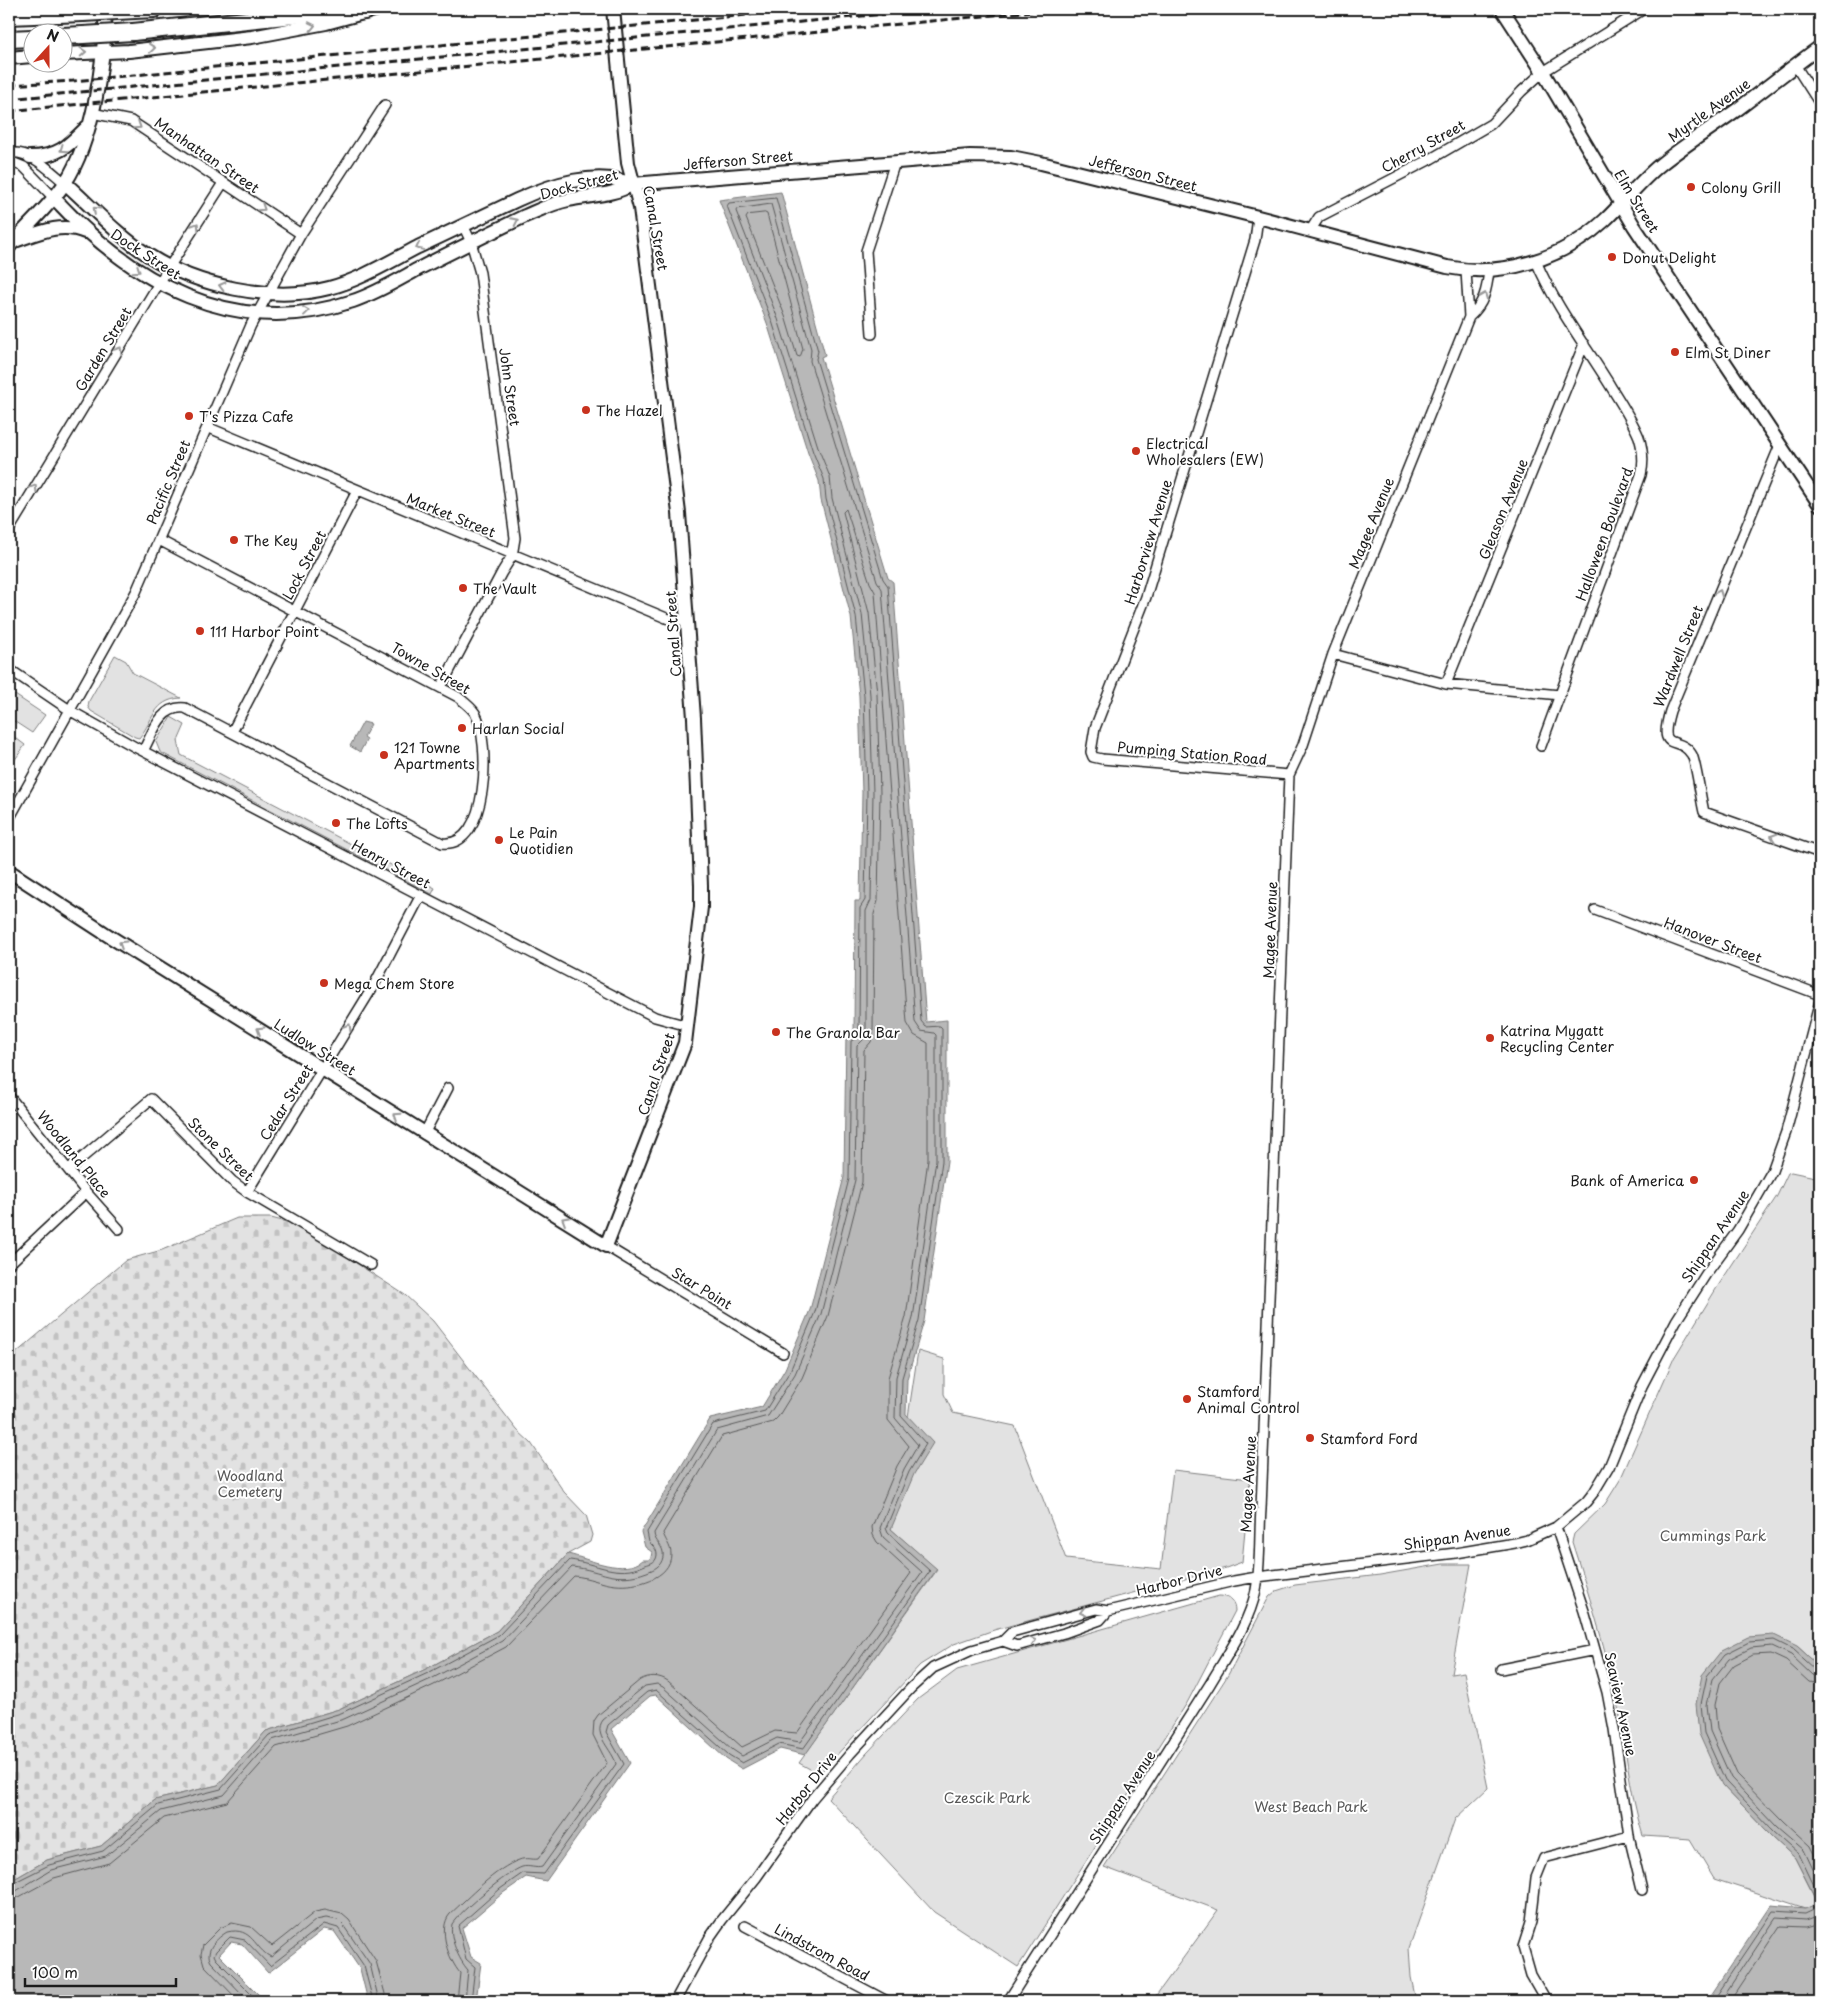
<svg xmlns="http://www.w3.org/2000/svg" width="1829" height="2010" font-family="'Playpen Sans',sans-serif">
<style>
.cemetery{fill:url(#cemetery-stones);stroke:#7f7f7f}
.green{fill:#e2e2e2;stroke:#7f7f7f}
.water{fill:#b8b8b8;stroke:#7a7a7a}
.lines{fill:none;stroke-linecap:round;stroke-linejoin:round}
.shore{stroke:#5a5a5a;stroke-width:1}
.street-casing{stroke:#1c1c1c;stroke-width:12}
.secondary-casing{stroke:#1c1c1c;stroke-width:16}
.highway-casing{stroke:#1c1c1c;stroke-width:20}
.street{stroke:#fff;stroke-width:9}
.secondary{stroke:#fff;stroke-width:12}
.highway{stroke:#fff;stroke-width:16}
.rail{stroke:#1c1c1c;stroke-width:3;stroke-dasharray:8 4;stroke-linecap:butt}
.highway-bridge-casing{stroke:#1c1c1c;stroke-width:20;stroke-linecap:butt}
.highway-bridge{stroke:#fff;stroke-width:16}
.oneway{stroke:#999}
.poi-dot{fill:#c8321e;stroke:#fff;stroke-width:2}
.labels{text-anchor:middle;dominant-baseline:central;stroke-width:4;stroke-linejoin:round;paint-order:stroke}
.street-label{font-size:14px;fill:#1c1c1c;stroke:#fff}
.poi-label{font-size:14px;fill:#1c1c1c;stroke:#fff;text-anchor:start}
.park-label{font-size:14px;fill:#575757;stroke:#fff}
</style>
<defs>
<pattern id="cemetery-stones" width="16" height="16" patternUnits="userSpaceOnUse" patternTransform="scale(1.25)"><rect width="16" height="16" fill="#e2e2e2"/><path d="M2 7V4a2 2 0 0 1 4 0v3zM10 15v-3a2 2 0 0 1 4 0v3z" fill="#c1c1c1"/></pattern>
</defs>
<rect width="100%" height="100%" fill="#fff"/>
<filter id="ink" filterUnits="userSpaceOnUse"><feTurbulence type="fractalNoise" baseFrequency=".02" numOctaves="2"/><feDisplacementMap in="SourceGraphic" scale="10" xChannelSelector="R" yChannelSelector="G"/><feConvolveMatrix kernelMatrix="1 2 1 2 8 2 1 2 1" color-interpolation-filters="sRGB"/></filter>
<g filter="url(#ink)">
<path class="cemetery" d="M237,1218H271L298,1225L405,1295L433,1321L517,1430L531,1443L564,1492L586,1515L592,1535L590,1542L568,1554L497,1631L426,1669L339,1709L266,1731L218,1785L155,1800L101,1846L47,1860L9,1882V1359L126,1260L162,1250Z"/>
<path class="green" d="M115,655L126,661L133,673L181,698C153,700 154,720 139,738L135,737L91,711L88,707L89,701Z
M15,695L45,715L32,733L9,718V704Z
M171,717L185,725L178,741L181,755L435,888L432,894L160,752L156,742Z
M9,733L25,745L12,764L9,761Z
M1791,1172L1820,1178V1667L1797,1646L1722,1785L1770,1835L1795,1858L1818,1904L1805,1909L1714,1879L1690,1839L1643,1836C1628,1788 1626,1741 1615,1693C1604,1642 1588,1592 1572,1542L1574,1534L1605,1504L1620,1480L1674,1358L1716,1289L1777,1196L1788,1173Z
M918,1351L944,1359V1394L953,1413L1015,1426L1066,1559L1161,1569L1173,1470L1250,1479L1242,1562L1226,1568L994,1630L954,1644L920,1665L819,1774L799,1763L937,1570L891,1529Z
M1443,1564H1471L1451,1674L1464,1672L1488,1788L1455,1819L1409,1948L1411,1977L1416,2001H1152L1218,1910L1104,1867L1228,1675L1269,1597L1276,1591L1295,1585L1380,1575Z
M1219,1596C1229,1596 1235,1601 1235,1611L1187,1703L1018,1967L934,1912L828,1798L867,1753L918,1699L957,1670Z"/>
<path class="water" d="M781,192L825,355L821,357L888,578L893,582L926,1022L947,1020V1161L924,1321L907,1379L906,1414L933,1443L914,1474L891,1529L937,1569L805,1755L780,1749L742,1769L726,1759L656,1695L650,1696L611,1729L630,1763L546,1881L526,1877L503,1893L462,1928L471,1957L481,1963L476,2001H368L360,1969L334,1931L324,1929L268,1973L242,1944L231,1942L219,1955L265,2001H9V1882L47,1860L101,1846L155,1800L218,1785L266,1731L339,1709L426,1669L497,1631L568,1554C589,1559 624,1576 643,1560H649L651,1557L652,1552L645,1547L641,1532L710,1419L762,1407L785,1369L810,1310L844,1177L846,1034L854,1033L855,901H860L862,793L859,696L851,617L821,500L819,481L808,453L767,323L719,200Z
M363,722L371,724L364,737L367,739L360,752L350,746Z
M1774,1635L1797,1646L1820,1667V2001H1707L1771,1906L1805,1909L1818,1903L1795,1858L1770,1835L1722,1785L1699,1734L1696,1704L1702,1675L1722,1650L1748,1637Z"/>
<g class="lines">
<path class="shore" d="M765,213L767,214L803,349L800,357L797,356L785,316L746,218L748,215Z
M1820,1671L1815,1669L1794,1650L1774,1640L1749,1642L1725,1654L1707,1676L1701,1704L1704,1733L1726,1782L1773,1831L1799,1854L1820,1898
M1820,1677L1812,1675L1791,1655L1772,1646L1751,1648L1729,1659L1713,1679L1707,1705L1710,1731L1731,1778L1777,1827L1804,1850L1820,1884
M1820,1684L1809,1682L1786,1661L1771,1654L1753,1655L1734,1665L1720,1683L1715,1705L1717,1729L1737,1774L1783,1821L1810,1846L1820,1866
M9,1885L49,1865L103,1851L158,1805L221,1789L269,1735L341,1713L428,1673L499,1635L570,1560C595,1563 618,1578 643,1566C649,1563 656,1564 657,1555C657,1549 653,1546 649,1542L647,1532L713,1424L765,1411L790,1371L815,1312L849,1179L851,1041L858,1037L859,1033L860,908L865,900L867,793L864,696L856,616L826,499L824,479L813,452L772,321L727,206L729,203L776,198L818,351L816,359L883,579L888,586L921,1021L926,1027L940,1026L942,1028V1161L919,1320L902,1378L901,1416L926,1444L909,1472L886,1528L888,1533L930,1571L803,1749L779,1744L742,1763L729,1755L656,1690L647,1692L608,1725L606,1732L624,1764L544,1874L523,1873L500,1889L458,1926L466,1959L475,1967L471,2001
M9,1892L16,1891L51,1870L106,1856L161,1811L224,1795L272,1740L344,1719L431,1679L502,1641L572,1567C602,1570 615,1584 647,1572C654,1569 661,1567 663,1557C665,1546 654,1542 654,1533L717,1430L768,1416L795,1374L821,1314L855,1180L857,1046L863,1040L866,1033V911L871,900L873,793L870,695L862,614L832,498L830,477L819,450L778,319L736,211L737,209L771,204L811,349L810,361L877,581L882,589L915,1022L921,1031L934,1033L936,1035V1160L913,1318L896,1377L895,1418L918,1445L904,1469L880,1528L883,1537L922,1572L800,1742L777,1738L742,1756L733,1750L663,1687L657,1684L645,1686L603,1720C592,1735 613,1750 616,1764L542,1867C536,1869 529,1865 522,1867C509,1871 460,1911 452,1924C449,1938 459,1960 468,1970L465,2001
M9,1899L19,1897L54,1878L109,1863L164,1818L227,1802L276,1747L347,1726L434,1685L506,1647L574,1576C588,1577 602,1584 616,1585C635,1587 671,1579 671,1554C671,1546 665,1540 663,1533L722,1436L773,1422L778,1417L802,1378L828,1316L862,1182L864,1050L871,1042L873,1033L874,914L878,901L880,793L877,694L869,613L843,512L846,509L870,583L875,592L907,1023L914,1035L928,1043V1160L906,1317L888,1378V1420L909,1446L897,1466L872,1527L873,1535L877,1542L911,1573L797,1733L775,1731L742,1747L668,1681C659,1675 649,1675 640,1680L598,1715L594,1721L593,1735L607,1763L538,1859C532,1860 526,1857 519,1860C496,1868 468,1898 450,1914C437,1929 449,1960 460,1973L457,2001
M239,2001L204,1965L201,1954L203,1945L220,1928L232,1923L251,1927L272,1946L315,1912L325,1910L342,1914L349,1920L376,1961L387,2001
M249,2001L211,1962C204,1950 217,1938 227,1932C253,1926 254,1949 271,1957L316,1920L326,1918L338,1920L343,1925L370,1964L379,2001
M258,2001L216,1959L214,1955L216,1951L230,1937L245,1940L270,1966L324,1924L338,1928L364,1966L373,2001
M1713,2001L1773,1912L1805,1914L1820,1907
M1721,2001L1776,1918L1806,1920L1820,1915
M1730,2001L1780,1926L1806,1927L1820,1923"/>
<defs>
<path id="street" d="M1795,65L1820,104
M92,113L131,121L301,234
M9,153C31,150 49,170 65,183
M9,161L24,167L54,198
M1258,217L1255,240L1146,597L1095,728L1091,752L1093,757L1102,759L1289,775
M1310,231L1319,217L1429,160L1491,124L1522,91L1543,72L1644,9
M1536,261C1555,306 1586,346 1611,387C1621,403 1632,420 1639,437C1643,450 1644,463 1641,475L1541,746
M1466,271L1469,317
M872,334L866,251L895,162
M207,427L671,620H687
M1780,445L1670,711C1657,756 1679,733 1692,755C1696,763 1701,800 1704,812L1820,853
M9,530L159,283L223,183
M1333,654L1446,684L1560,695
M9,669L71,711L135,747L655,1017L688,1026
M1446,684L1584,344
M441,687L502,572L512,556L515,538L480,273L471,242L463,225
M232,732L357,491
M143,751C153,733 160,705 185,708L442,843C489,849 491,741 475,713C471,707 464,702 458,697L159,540
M9,819L136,592L251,325L301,234L385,105
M1595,910L1820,995
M9,1096L86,1192L119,1229
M424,1134L448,1088
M69,1169L151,1099L232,1181L247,1192L371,1265
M247,1192L374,985L421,895
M606,1246L783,1353
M9,1264L86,1192
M1556,1527L1584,1611L1607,1692L1614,1729L1629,1836L1642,1890
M1003,1641L1017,1646L1064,1633L1100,1620L1108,1611
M1501,1669L1595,1650
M745,1926L887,2001
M675,2001L710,1937L722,1920L756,1878L812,1799L850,1754L911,1688L933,1668L972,1650L1003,1641L1012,1632L1096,1609L1108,1611L1234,1581L1257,1577L1456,1553L1515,1543L1527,1540L1556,1527L1586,1502L1594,1492L1609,1467L1642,1386L1676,1321L1706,1274L1738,1230L1772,1171L1786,1132L1820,1001
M1008,2001L1210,1684C1227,1655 1249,1624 1256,1590C1261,1564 1259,1536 1261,1509L1289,775L1303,745L1333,654L1469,317C1484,304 1487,290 1489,270
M1546,2001L1531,1975L1523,1947L1531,1922L1536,1878L1544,1858L1629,1836"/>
<path id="secondary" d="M1502,9L1543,72L1634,226L1820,505
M62,54L129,51L252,37L326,23L378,9
M9,58L32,56
M30,157C58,157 68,146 87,127
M65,183C92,207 117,235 148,255C196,286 272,303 329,288C360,280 389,262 418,247C451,231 484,216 517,200C552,184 595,170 633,184
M54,198C133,283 234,341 353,301C377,293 398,280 420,268C455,250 490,233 525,216C539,210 553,203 568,200C590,195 613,196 633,184L970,156L1011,157L1041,163L1258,217L1447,267C1502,278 1563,259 1605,220C1624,202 1640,181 1661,164C1686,144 1713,127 1738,109C1766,88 1792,67 1820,47
M15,241C38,233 61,222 85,232
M9,247C27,225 49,207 65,183C94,139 104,61 106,9
M9,871L109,936L606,1246L685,1043L701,907V885L694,718L679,513L640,208L628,163L613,9"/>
<path id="highway" d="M135,10L154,9
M9,16L83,13
M133,32L294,15L365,11
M62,36L83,35
M9,39L32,38"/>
</defs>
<use href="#street" class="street-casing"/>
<use href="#secondary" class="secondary-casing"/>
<use href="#highway" class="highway-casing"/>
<use href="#street" class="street"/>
<use href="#secondary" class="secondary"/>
<use href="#highway" class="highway"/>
<path class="rail" d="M9,85L73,81L808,9
M9,99L935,9
M9,111L1055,9"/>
<defs>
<path id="highway-bridge" d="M83,13L135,10
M83,35L133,32"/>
</defs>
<use href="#highway-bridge" class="highway-bridge-casing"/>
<use href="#highway-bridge" class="highway-bridge"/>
</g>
<defs><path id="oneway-chevron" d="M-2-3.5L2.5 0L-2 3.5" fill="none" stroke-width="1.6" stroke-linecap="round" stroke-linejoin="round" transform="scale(1.25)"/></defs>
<g class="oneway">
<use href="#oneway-chevron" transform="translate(312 26) rotate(-12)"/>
<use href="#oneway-chevron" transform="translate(152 48) rotate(-6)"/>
<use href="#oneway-chevron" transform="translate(83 52) rotate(-3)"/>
<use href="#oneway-chevron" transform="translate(138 126) rotate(33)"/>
<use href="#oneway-chevron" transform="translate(63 149) rotate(145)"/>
<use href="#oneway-chevron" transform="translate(262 208) rotate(33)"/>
<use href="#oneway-chevron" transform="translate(96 210) rotate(-137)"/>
<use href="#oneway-chevron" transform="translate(515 221) rotate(-26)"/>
<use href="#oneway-chevron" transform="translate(196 226) rotate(-58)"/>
<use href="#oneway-chevron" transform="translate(419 247) rotate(153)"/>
<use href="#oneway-chevron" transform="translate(137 270) rotate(34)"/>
<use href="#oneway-chevron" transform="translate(222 286) rotate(-166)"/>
<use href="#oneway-chevron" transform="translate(1484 296) rotate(-68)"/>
<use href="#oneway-chevron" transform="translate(306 311) rotate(-7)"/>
<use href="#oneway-chevron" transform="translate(119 350) rotate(-59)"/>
<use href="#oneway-chevron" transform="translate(34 488) rotate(-59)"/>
<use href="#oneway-chevron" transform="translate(1719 593) rotate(-68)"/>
<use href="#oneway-chevron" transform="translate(1774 837) rotate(-161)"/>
<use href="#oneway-chevron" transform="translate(122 944) rotate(-148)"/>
<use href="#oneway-chevron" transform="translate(348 1027) rotate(-59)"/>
<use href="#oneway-chevron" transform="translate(260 1030) rotate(-148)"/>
<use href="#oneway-chevron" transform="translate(397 1116) rotate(-147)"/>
<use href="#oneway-chevron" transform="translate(565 1220) rotate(-149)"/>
<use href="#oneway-chevron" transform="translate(1083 1612) rotate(166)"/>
<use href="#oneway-chevron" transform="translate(1033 1641) rotate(-16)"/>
</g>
</g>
<g class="poi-dot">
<circle cx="1691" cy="187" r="5"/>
<circle cx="1612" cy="257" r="5"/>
<circle cx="1675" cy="352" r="5"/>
<circle cx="586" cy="410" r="5"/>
<circle cx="189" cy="416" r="5"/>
<circle cx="1136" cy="451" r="5"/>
<circle cx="234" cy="540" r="5"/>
<circle cx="463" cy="588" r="5"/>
<circle cx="200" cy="631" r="5"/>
<circle cx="462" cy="728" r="5"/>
<circle cx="384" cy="755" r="5"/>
<circle cx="336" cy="823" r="5"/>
<circle cx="499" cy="840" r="5"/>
<circle cx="324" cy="983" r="5"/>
<circle cx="776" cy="1032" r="5"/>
<circle cx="1490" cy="1038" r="5"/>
<circle cx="1694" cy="1180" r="5"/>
<circle cx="1187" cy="1399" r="5"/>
<circle cx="1310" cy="1438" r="5"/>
</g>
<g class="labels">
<g class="street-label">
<text transform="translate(1709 110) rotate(-36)">Myrtle Avenue</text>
<text transform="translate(1423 146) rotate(-29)">Cherry Street</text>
<text transform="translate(207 155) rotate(34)">Manhattan Street</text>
<text transform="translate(738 160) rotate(-5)">Jefferson Street</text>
<text transform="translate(1143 173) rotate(14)">Jefferson Street</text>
<text transform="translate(579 184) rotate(-15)">Dock Street</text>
<text transform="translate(1637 201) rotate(58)">Elm Street</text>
<text transform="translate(656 228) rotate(80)">Canal Street</text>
<text transform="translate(146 254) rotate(33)">Dock Street</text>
<text transform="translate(103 349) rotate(-59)">Garden Street</text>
<text transform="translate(510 387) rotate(82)">John Street</text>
<text transform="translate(168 482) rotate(-67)">Pacific Street</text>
<text transform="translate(1503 509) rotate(-68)">Gleason Avenue</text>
<text transform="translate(451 515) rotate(22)">Market Street</text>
<text transform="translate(1371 523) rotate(-68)">Magee Avenue</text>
<text transform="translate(1604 534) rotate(-70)">Halloween Boulevard</text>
<text transform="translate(1148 542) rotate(-73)">Harborview Avenue</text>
<text transform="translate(304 565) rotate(-62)">Lock Street</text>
<text transform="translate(673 634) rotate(-94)">Canal Street</text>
<text transform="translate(1678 656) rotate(-68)">Wardwell Street</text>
<text transform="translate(431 668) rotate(30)">Towne Street</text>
<text transform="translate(1192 753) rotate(5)">Pumping Station Road</text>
<text transform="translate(391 864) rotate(28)">Henry Street</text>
<text transform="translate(1270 930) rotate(-88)">Magee Avenue</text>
<text transform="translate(1713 940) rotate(21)">Hanover Street</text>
<text transform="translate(315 1047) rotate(32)">Ludlow Street</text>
<text transform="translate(656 1074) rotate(-71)">Canal Street</text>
<text transform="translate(286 1102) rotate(-58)">Cedar Street</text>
<text transform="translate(221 1149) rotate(44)">Stone Street</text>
<text transform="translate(74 1154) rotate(51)">Woodland Place</text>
<text transform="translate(1715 1236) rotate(-56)">Shippan Avenue</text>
<text transform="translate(702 1288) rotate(31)">Star Point</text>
<text transform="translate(1248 1484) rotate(-87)">Magee Avenue</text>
<text transform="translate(1457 1537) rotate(-8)">Shippan Avenue</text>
<text transform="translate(1179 1580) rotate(-14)">Harbor Drive</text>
<text transform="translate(1621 1704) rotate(78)">Seaview Avenue</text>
<text transform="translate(806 1788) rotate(-52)">Harbor Drive</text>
<text transform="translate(1122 1797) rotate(-57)">Shippan Avenue</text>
<text transform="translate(822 1952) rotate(28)">Lindstrom Road</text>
</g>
<g class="poi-label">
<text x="1701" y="187">Colony Grill</text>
<text x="1622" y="257">Donut Delight</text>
<text x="1685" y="352">Elm St Diner</text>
<text x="596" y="410">The Hazel</text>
<text x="199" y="416">T's Pizza Cafe</text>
<text x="1146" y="443">Electrical<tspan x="1146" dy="16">Wholesalers (EW)</tspan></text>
<text x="244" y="540">The Key</text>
<text x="473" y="588">The Vault</text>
<text x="210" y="631">111 Harbor Point</text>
<text x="472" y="728">Harlan Social</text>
<text x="394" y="747">121 Towne<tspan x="394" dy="16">Apartments</tspan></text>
<text x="346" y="823">The Lofts</text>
<text x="509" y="832">Le Pain<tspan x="509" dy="16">Quotidien</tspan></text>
<text x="334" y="983">Mega Chem Store</text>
<text x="1500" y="1030">Katrina Mygatt<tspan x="1500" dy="16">Recycling Center</tspan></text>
<text x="786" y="1032">The Granola Bar</text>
<text x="1684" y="1180" text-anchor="end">Bank of America</text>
<text x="1197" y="1391">Stamford<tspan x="1197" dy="16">Animal Control</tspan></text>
<text x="1320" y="1438">Stamford Ford</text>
</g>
<g class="park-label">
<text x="250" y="1475">Woodland<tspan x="250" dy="16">Cemetery</tspan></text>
<text x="1713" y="1535">Cummings Park</text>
<text x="987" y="1797">Czescik Park</text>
<text x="1311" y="1806">West Beach Park</text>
</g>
</g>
<rect width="1829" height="2010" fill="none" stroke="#fff" stroke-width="30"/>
<rect x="15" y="15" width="1799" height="1980" fill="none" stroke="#1c1c1c" stroke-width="2" filter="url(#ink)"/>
<g transform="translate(48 48) rotate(21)"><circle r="24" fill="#ffffff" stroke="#a4a4a4"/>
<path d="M0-4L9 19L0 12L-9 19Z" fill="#c8321e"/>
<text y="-8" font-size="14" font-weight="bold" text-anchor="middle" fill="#1c1c1c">N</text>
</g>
<path d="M25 1978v8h151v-8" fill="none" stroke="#1c1c1c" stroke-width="2.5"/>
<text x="32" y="1978" font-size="15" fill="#1c1c1c" stroke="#ffffff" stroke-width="4" paint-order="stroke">100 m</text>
</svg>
